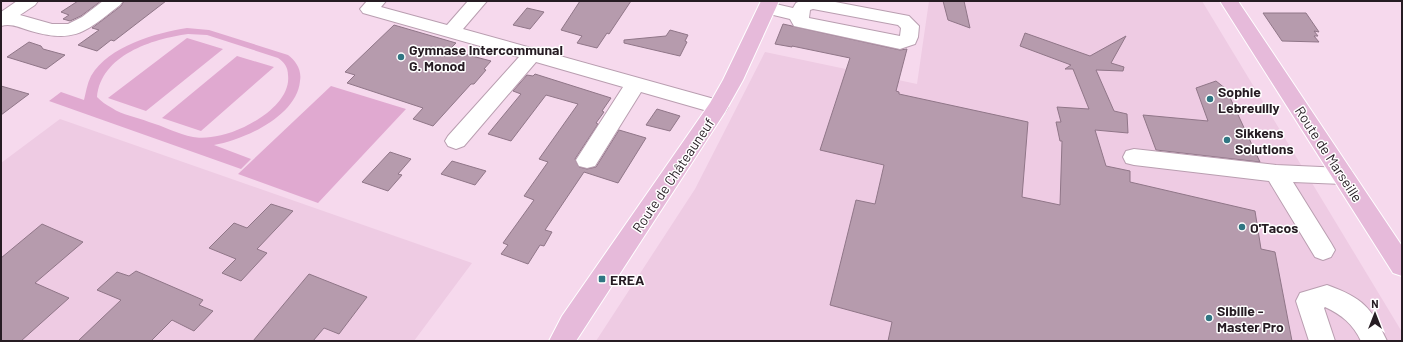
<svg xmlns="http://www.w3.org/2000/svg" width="1403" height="342" font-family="Barlow,sans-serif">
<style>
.built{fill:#eecbe3}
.green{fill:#e0a9d0;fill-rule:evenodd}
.building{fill:#b69bad;stroke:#907688}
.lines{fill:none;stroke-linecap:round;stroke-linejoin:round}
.minor-casing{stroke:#b99eb0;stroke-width:2}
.major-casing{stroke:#fff;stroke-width:2}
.minor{fill:#fff;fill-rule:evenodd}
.major{fill:#e6bada;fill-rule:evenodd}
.poi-dot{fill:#307683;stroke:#fff;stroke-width:1.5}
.labels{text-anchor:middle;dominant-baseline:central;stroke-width:3;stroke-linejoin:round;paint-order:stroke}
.poi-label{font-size:14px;font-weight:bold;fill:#261c23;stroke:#fff;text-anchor:start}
.street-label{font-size:14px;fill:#261c23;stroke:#fff}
</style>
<rect width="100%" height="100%" fill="#f6d9ed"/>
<path class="built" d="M929,1H1202L1402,332V341H596L695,189L765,52L917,84Z
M60,119L472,263L414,341H1V163Z"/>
<path class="green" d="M187,28L209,30L288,55C296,61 302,70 300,81C297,116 244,140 214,145L251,159L241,169L49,101L61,92L84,100C86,92 87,84 91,76C109,46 155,33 187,28ZM188,34L207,35L278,58C284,62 288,67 288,75C292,107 238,135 211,137C205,138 198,138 193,137C178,134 163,126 149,122C137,117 122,115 112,108C106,105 101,101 97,97C101,55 152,39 188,34Z
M187,38L223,49L146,111L108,98Z
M237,56L274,67L201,131L162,118Z
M331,86L406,109L318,203L238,174Z"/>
<path class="building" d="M78,1H101L81,16L70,21L63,19L69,15L61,12Z
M124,1H166L114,41L111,40L97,51L78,45L99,30L92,28L121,6Z
M580,1H631L609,34L607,33L597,48L577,43L582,36L561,30Z
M943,1H964L970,28L948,20Z
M527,8L544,12L530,29L513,25Z
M1263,13H1306L1319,32L1314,31L1318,36H1314L1319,42L1282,41Z
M783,24L900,50L907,49L896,91L899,92V94L1028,122L1022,197L1060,205L1062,141H1060L1056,122H1061L1057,107L1089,109L1073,69H1065L1071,65L1020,46L1025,33L1090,56L1126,36L1111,63L1124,67L1123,71L1096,70L1114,111L1127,114L1128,133L1095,130L1106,166L1130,171V182L1255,211L1261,249L1275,252L1292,341H888L892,322L830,305L856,200L875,204L884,165L820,150L850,58L792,46V47L775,44Z
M394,25L456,43L449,50L491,61L484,69L486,70L474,84H471L433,126L413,119L423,108L347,83L355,75L345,72Z
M670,30L688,35L685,41L687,42L680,56L624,43V40L666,36Z
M29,42L41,46L43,49L65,55L46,69L7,57Z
M535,74L611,98L602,111L604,112L596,123L598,124L575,159L579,167L587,169L596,167L619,130L646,138L618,183L584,172L545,230L552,232L544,246L540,245L528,264L501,254L508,245L503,243L534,200L524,196L548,162L539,159L578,104L546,95L511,141L488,134L521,94L513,91L527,75L533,76Z
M1216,81L1226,89L1260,162L1156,150L1143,115L1208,121L1196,88Z
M1,86L29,94L1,115Z
M657,109L680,116L670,131L646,125Z
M390,152L411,159L398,174L402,175L388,191L362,182Z
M452,161L486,171L475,185L441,174Z
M271,204L293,211L257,249L267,253L241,281L222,273L236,259L209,248L234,223L247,228Z
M42,224L83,242L35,283L69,298L21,341H1V258Z
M136,271L203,300L199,305L213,311L194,331L172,320L151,341H78L121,300L97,290L117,272L129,276Z
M309,274L367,297L339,334L324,328L313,341H253Z"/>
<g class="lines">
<defs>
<path id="minor" d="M17,1H38L35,5L20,15L52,24H68L82,17L103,1H123L120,5C86,31 76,44 31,31C20,28 12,23 1,26V12Z
M367,1H386L381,7L447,25L468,1H487L463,29L725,102L728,107L725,112L718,114L641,92L595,166L587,168L579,166L576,160L623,87L536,62L464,146L456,149L448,146L445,141L448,136L519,57L363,13L360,9Z
M800,1H830L909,16L919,26L918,37L915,44L900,49L794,26L790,19L761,12L758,8L761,4L767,2L793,8L796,3ZM813,9L898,25L901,28L900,36L809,18L810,10Z
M1134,149L1276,165L1343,168L1351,170L1354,176L1351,182L1343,184L1293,182L1331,243L1335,250L1331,257L1323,260L1315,257L1269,181L1134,165L1126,163L1123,157L1126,151Z
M1327,285C1363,298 1371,307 1387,341H1361C1353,324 1342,315 1325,307L1324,308L1335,341H1309L1296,301L1300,293Z"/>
<path id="major" d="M761,1H779L743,80L725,112L576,341H549L562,316L710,103L723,80Z
M1220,1H1238L1402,246V276L1393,273Z"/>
</defs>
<use href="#minor" class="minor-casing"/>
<use href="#major" class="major-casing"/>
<use href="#minor" class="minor"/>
<use href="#major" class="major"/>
</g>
<g class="poi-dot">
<circle cx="401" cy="57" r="4"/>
<circle cx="1210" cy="99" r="4"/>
<circle cx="1227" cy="140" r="4"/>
<circle cx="1242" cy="227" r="4"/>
<rect x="598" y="275" width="8" height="8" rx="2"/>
<circle cx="1209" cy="318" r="4"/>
</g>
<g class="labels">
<g class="poi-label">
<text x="409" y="49">Gymnase Intercommunal<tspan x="409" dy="16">G. Monod</tspan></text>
<text x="1218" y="91">Sophie<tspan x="1218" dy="16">Lebreuilly</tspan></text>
<text x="1235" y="132">Sikkens<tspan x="1235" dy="16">Solutions</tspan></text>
<text x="1250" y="227">O'Tacos</text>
<text x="610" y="279">EREA</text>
<text x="1217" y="310">Sibille -<tspan x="1217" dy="16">Master Pro</tspan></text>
</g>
<g class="street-label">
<text transform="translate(1329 154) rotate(57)">Route de Marseille</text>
<text transform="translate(673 175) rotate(-56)">Route de Châteauneuf</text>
</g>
</g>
<rect width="1403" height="342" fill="none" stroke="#261c23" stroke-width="4"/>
<g transform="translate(1375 314)" stroke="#ffffff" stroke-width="3" paint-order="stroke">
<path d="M0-3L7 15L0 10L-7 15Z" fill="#261c23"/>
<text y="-6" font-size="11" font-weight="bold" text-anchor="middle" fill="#261c23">N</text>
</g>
</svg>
